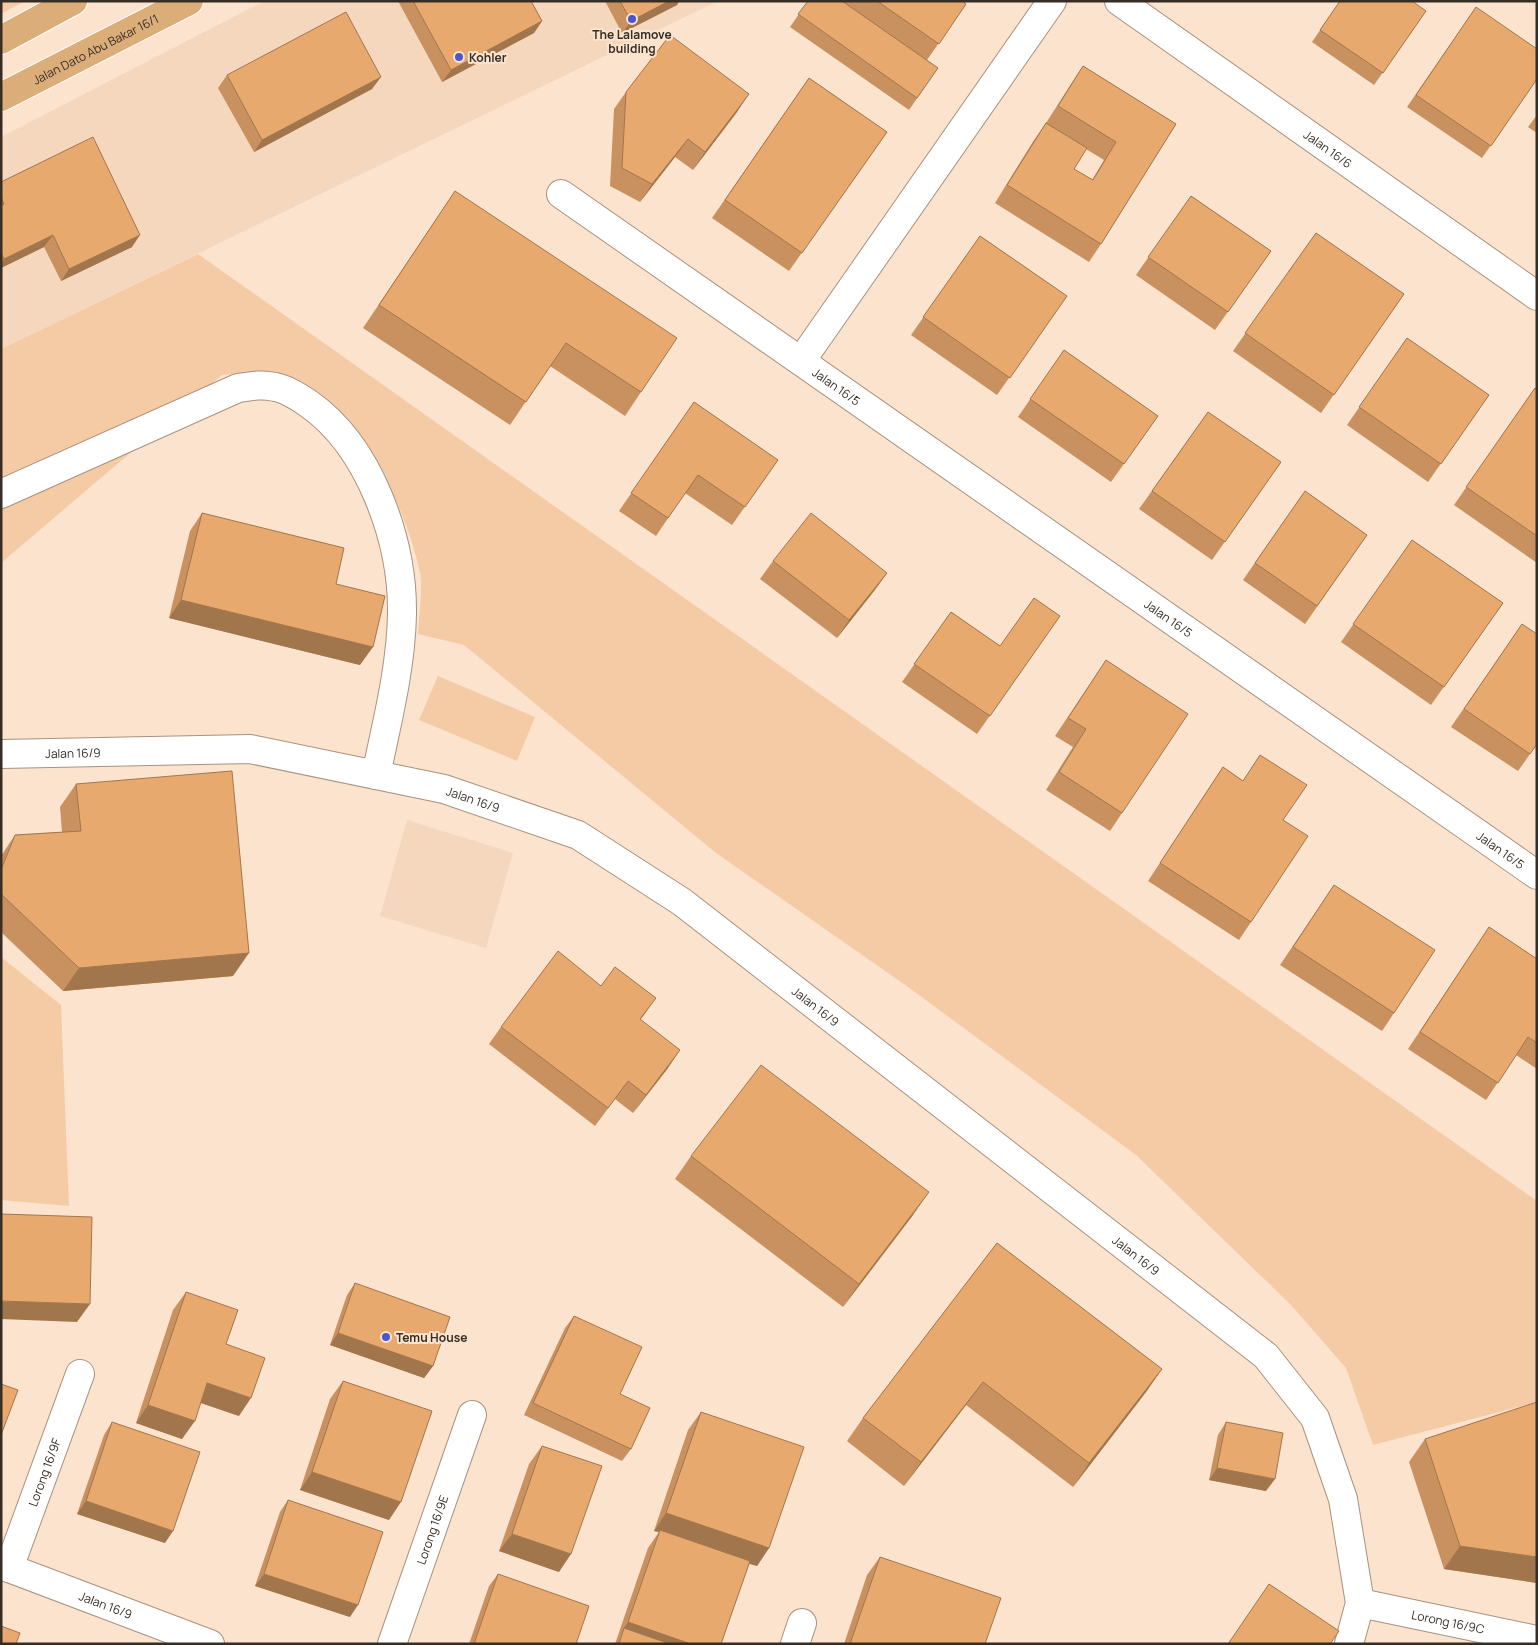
<svg xmlns="http://www.w3.org/2000/svg" width="1538" height="1645" font-family="Manrope,sans-serif">
<style>
.built{fill:#f5d7bd}
.green{fill:#f5cba6}
.lines{fill:none;stroke-linecap:round;stroke-linejoin:round}
.minor-casing{stroke:#a8927e;stroke-width:30}
.major-casing{stroke:#fff;stroke-width:30}
.minor{stroke:#fff;stroke-width:28}
.major{stroke:#dbad79;stroke-width:28}
.wall{fill:#c8915f;fill-rule:evenodd}
.shaded-wall{fill:#a2764d}
.building{fill:#e8a96e;stroke:#a2764d}
.poi-dot{fill:#4a57cc;stroke:#fbe3ce;stroke-width:2}
.labels{text-anchor:middle;dominant-baseline:central;stroke-width:4;stroke-linejoin:round;paint-order:stroke}
.poi-label{font-size:12px;font-weight:bold;fill:#362d25;stroke:#fbe3ce;text-anchor:start}
.street-label{font-size:12px;fill:#362d25;stroke:#fbe3ce}
</style>
<rect width="100%" height="100%" fill="#fbe3ce"/>
<path class="built" d="M264,1H718L1,349V137Z
M407,820L513,853L486,948L380,916Z"/>
<path class="green" d="M1,1H25L1,14Z
M198,254L1537,1201V1402L1373,1445L1346,1368L1291,1305L1136,1155L908,987L716,853L464,645L418,634C419,618 423,587 420,573C407,509 358,404 294,378C272,369 245,373 222,375L1,563V349Z
M438,676L535,717L517,761L419,720Z
M1,957L61,1005L69,1206L1,1200Z"/>
<g class="lines">
<defs>
<g id="minor">
<path id="s1" d="M1119,1L1537,296"/>
<path id="s2" d="M561,194L1537,875"/>
<path d="M801,361L1052,1"/>
<path d="M1,494L238,388C251,386 262,384 275,387C287,389 299,397 309,404C370,447 403,541 402,614C401,668 387,722 376,775"/>
<path id="s3" d="M1,754L250,749L444,789L578,835L682,902L1266,1356L1315,1418L1343,1499L1360,1603L1349,1644"/>
<path id="s4" d="M1,1565L210,1644"/>
<path id="s5" d="M9,1568L80,1374"/>
<path id="s6" d="M1360,1603L1537,1640"/>
<path id="s7" d="M392,1644L472,1415"/>
<path d="M795,1644L802,1623"/>
</g>
<g id="major">
<path d="M1,40L73,1"/>
<path id="s8" d="M1,97L189,1"/>
</g>
</defs>
<use href="#minor" class="minor-casing"/>
<use href="#major" class="major-casing"/>
<use href="#minor" class="minor"/>
<use href="#major" class="major"/>
</g>
<path class="wall" d="M398,1H531L542,21L534,33L442,82Z
M605,1H679L677,5L622,33Z
M808,1H962L966,4L927,60L938,68L909,110L790,27Z
M1340,1L1426,11L1374,85L1312,42Z
M1476,7L1537,79L1482,158L1407,107Z
M1083,66L1176,124L1101,244L1089,262L995,203L1034,140L1046,123L1071,84ZM1086,149L1104,160L1092,180L1074,169Z
M227,75L372,89L254,152L218,88Z
M809,78L887,132L789,271L712,218Z
M626,92L737,112L693,170L675,157L640,202L610,186L614,109Z
M1537,115V133L1528,127Z
M1,182L132,247L61,281L44,247L1,268Z
M455,191L641,392L625,416L550,366L510,425L363,328Z
M1191,196L1271,251L1215,330L1136,275Z
M1316,233L1404,294L1321,413L1233,351Z
M980,236L1067,296L997,395L911,335Z
M1407,338L1489,395L1428,482L1347,425Z
M1064,350L1158,416L1111,482L1018,417Z
M1535,388L1537,390V563L1454,505Z
M694,402L778,460L732,525L685,493L656,536L619,511Z
M1208,412L1281,462L1212,560L1139,509Z
M1305,491L1367,535L1305,624L1243,580Z
M202,513L336,584L360,665L169,618L190,531Z
M1412,540L1503,603L1431,705L1341,642Z
M773,561L887,573L874,591L837,638L760,579Z
M951,612L1000,646L1060,616L977,734L902,682Z
M1522,624L1537,744L1518,771L1451,727Z
M1106,660L1122,813L1110,831L1046,790L1073,747L1055,736Z
M1260,755L1283,820L1251,922L1239,940L1148,881L1223,767L1243,781Z
M76,784L233,976L63,991L1,932V856L15,835L62,832L60,807Z
M1334,885L1394,1013L1382,1031L1280,965Z
M1489,927L1537,959V1069L1516,1055L1486,1100L1408,1049Z
M640,1020L668,1068L633,1113L615,1099L595,1126L489,1044L501,1027Z
M691,1156L913,1215L843,1307L675,1179Z
M997,1243L1162,1369L1146,1392L1073,1487L966,1405L904,1486L847,1441L863,1418Z
M355,1283L433,1366L424,1378L330,1345L347,1295Z
M186,1292L226,1344L239,1416L201,1403L182,1439L136,1423L173,1310Z
M574,1316L620,1394L631,1449L622,1461L524,1415L565,1328Z
M343,1381L389,1520L300,1490L330,1399Z
M1537,1402V1583L1444,1569L1409,1462L1425,1439Z
M701,1412L769,1548L757,1566L749,1564L721,1644H615L648,1548L659,1532L654,1531L688,1430Z
M112,1422L165,1543L77,1514L104,1435Z
M1226,1422L1266,1491L1209,1480L1218,1435Z
M542,1446L559,1572L499,1551L529,1464Z
M288,1500L350,1617L255,1586L280,1512Z
M880,1557L985,1644H844L867,1575Z
M498,1574L576,1644H469L489,1586Z"/>
<path class="shaded-wall" d="M669,1H679L677,5L622,33L631,21Z
M542,21L534,33L442,82L451,70Z
M381,77L372,89L254,152L262,140Z
M749,94L737,112L693,170L705,152Z
M688,139L675,157L640,202L652,184Z
M53,235L44,247L1,268V263L4,259Z
M140,235L132,247L61,281L69,269Z
M887,573L874,591L837,638L849,620Z
M181,600L373,647L360,665L169,618Z
M249,953L233,976L63,991L79,968Z
M656,998L644,1015L627,1037L640,1019Z
M680,1050L668,1068L633,1113L646,1095Z
M929,1192L913,1215L843,1307L859,1284Z
M1,1301L90,1304L77,1322L1,1319Z
M338,1333L433,1366L424,1378L330,1345Z
M1162,1369L1146,1392L1073,1487L1089,1463Z
M983,1382L966,1405L904,1486L921,1462Z
M207,1383L251,1398L239,1416L195,1401Z
M148,1405L195,1421L182,1439L136,1423Z
M1217,1468L1275,1479L1266,1491L1209,1480Z
M312,1472L401,1502L389,1520L300,1490Z
M86,1501L173,1531L165,1543L77,1514Z
M666,1513L769,1548L757,1566L659,1533L660,1530L659,1532L654,1531Z
M512,1534L571,1554L559,1572L499,1551Z
M1460,1546L1537,1557V1583L1444,1569Z
M264,1574L358,1605L350,1617L255,1586Z
M628,1622L691,1644H627L624,1628Z"/>
<path class="building" d="M413,1H531L542,21L451,70Z
M620,1H669L631,21Z
M808,1H842L938,68L917,98L798,14Z
M877,1H962L966,4L939,44Z
M1340,1H1412L1426,11L1383,73L1320,30Z
M1476,7L1537,49V79L1491,146L1416,95Z
M346,12L381,77L262,140L227,75Z
M670,35L749,94L705,152L688,139L652,184L622,168L626,92Z
M1083,66L1176,124L1101,244L1007,185L1046,123L1087,148L1074,169L1093,180L1116,142L1058,106Z
M809,78L887,132L802,253L725,200Z
M93,137L140,235L69,269L53,235L4,259L1,253V205L4,204L1,197V182Z
M455,191L677,338L641,392L566,343L526,402L379,305Z
M1191,196L1271,251L1228,312L1148,257Z
M1316,233L1404,294L1334,395L1245,333Z
M980,236L1067,296L1010,378L923,317Z
M1407,338L1489,395L1441,464L1359,407Z
M1064,350L1158,416L1124,464L1030,399Z
M1535,388L1537,390V536L1466,487Z
M694,402L778,460L745,507L698,475L668,518L631,493Z
M1208,412L1281,462L1225,542L1152,491Z
M1305,491L1367,535L1317,606L1255,563Z
M202,513L344,548L336,584L385,596L373,647L181,600Z
M811,513L887,573L849,620L773,561Z
M1412,540L1503,603L1444,687L1353,624Z
M1034,598L1060,616L990,716L914,664L951,612L1000,646Z
M1522,624L1537,634V744L1530,754L1464,709Z
M1106,660L1188,714L1122,813L1059,772L1086,729L1068,718Z
M1260,755L1307,785L1283,820L1308,836L1251,922L1160,863L1223,767L1243,781Z
M232,771L249,953L79,968L1,894V870L15,835L81,831L76,784Z
M1334,885L1435,950L1394,1013L1293,947Z
M1489,927L1537,959V1043L1528,1037L1498,1083L1420,1032Z
M558,951L601,986L615,967L656,998L640,1019L680,1050L646,1095L628,1081L608,1108L501,1027Z
M761,1065L929,1192L859,1284L691,1156Z
M1,1214L92,1217L90,1304L1,1301Z
M997,1243L1162,1369L1089,1463L983,1382L921,1462L863,1418Z
M355,1283L450,1317L433,1366L338,1333Z
M186,1292L238,1310L226,1344L265,1358L251,1398L207,1383L195,1421L148,1405Z
M574,1316L642,1347L620,1394L650,1408L631,1449L533,1403Z
M343,1381L432,1411L401,1502L312,1472Z
M1,1384L18,1390L1,1435Z
M1537,1402V1557L1460,1546L1425,1439Z
M701,1412L804,1447L769,1548L666,1513Z
M112,1422L200,1452L173,1531L86,1501Z
M1226,1422L1283,1433L1275,1479L1217,1468Z
M542,1446L602,1466L571,1554L512,1534Z
M288,1500L383,1532L358,1605L264,1574Z
M660,1530L750,1561L721,1644H691L628,1622Z
M880,1557L1001,1598L985,1644H850Z
M498,1574L589,1606L576,1644H474Z
M1269,1584L1339,1631L1330,1644H1228Z
M1,1626L20,1633L16,1644H1Z
M624,1628L670,1644H619Z"/>
<g class="poi-dot">
<circle cx="632" cy="19" r="5"/>
<circle cx="459" cy="57" r="5"/>
<circle cx="386" cy="1337" r="5"/>
</g>
<g class="labels">
<g class="poi-label">
<text x="632" y="34" text-anchor="middle">The Lalamove<tspan x="632" dy="14">building</tspan></text>
<text x="469" y="57">Kohler</text>
<text x="396" y="1337">Temu House</text>
</g>
<g class="street-label">
<text stroke="none"><textPath href="#s8" startOffset="106">Jalan Dato Abu Bakar 16/1</textPath></text>
<text stroke="none"><textPath href="#s1" startOffset="256">Jalan 16/6</textPath></text>
<text stroke="none"><textPath href="#s2" startOffset="336">Jalan 16/5</textPath></text>
<text stroke="none"><textPath href="#s2" startOffset="741">Jalan 16/5</textPath></text>
<text stroke="none"><textPath href="#s3" startOffset="72">Jalan 16/9</textPath></text>
<text stroke="none"><textPath href="#s3" startOffset="478">Jalan 16/9</textPath></text>
<text stroke="none"><textPath href="#s2" startOffset="1146">Jalan 16/5</textPath></text>
<text stroke="none"><textPath href="#s3" startOffset="882">Jalan 16/9</textPath></text>
<text stroke="none"><textPath href="#s3" startOffset="1288">Jalan 16/9</textPath></text>
<text stroke="none"><textPath href="#s5" startOffset="102">Lorong 16/9F</textPath></text>
<text stroke="none"><textPath href="#s7" startOffset="121">Lorong 16/9E</textPath></text>
<text stroke="none"><textPath href="#s4" startOffset="112">Jalan 16/9</textPath></text>
<text stroke="none"><textPath href="#s6" startOffset="90">Lorong 16/9C</textPath></text>
</g>
</g>
<rect width="1538" height="1645" fill="none" stroke="#362d25" stroke-width="5"/>
</svg>
